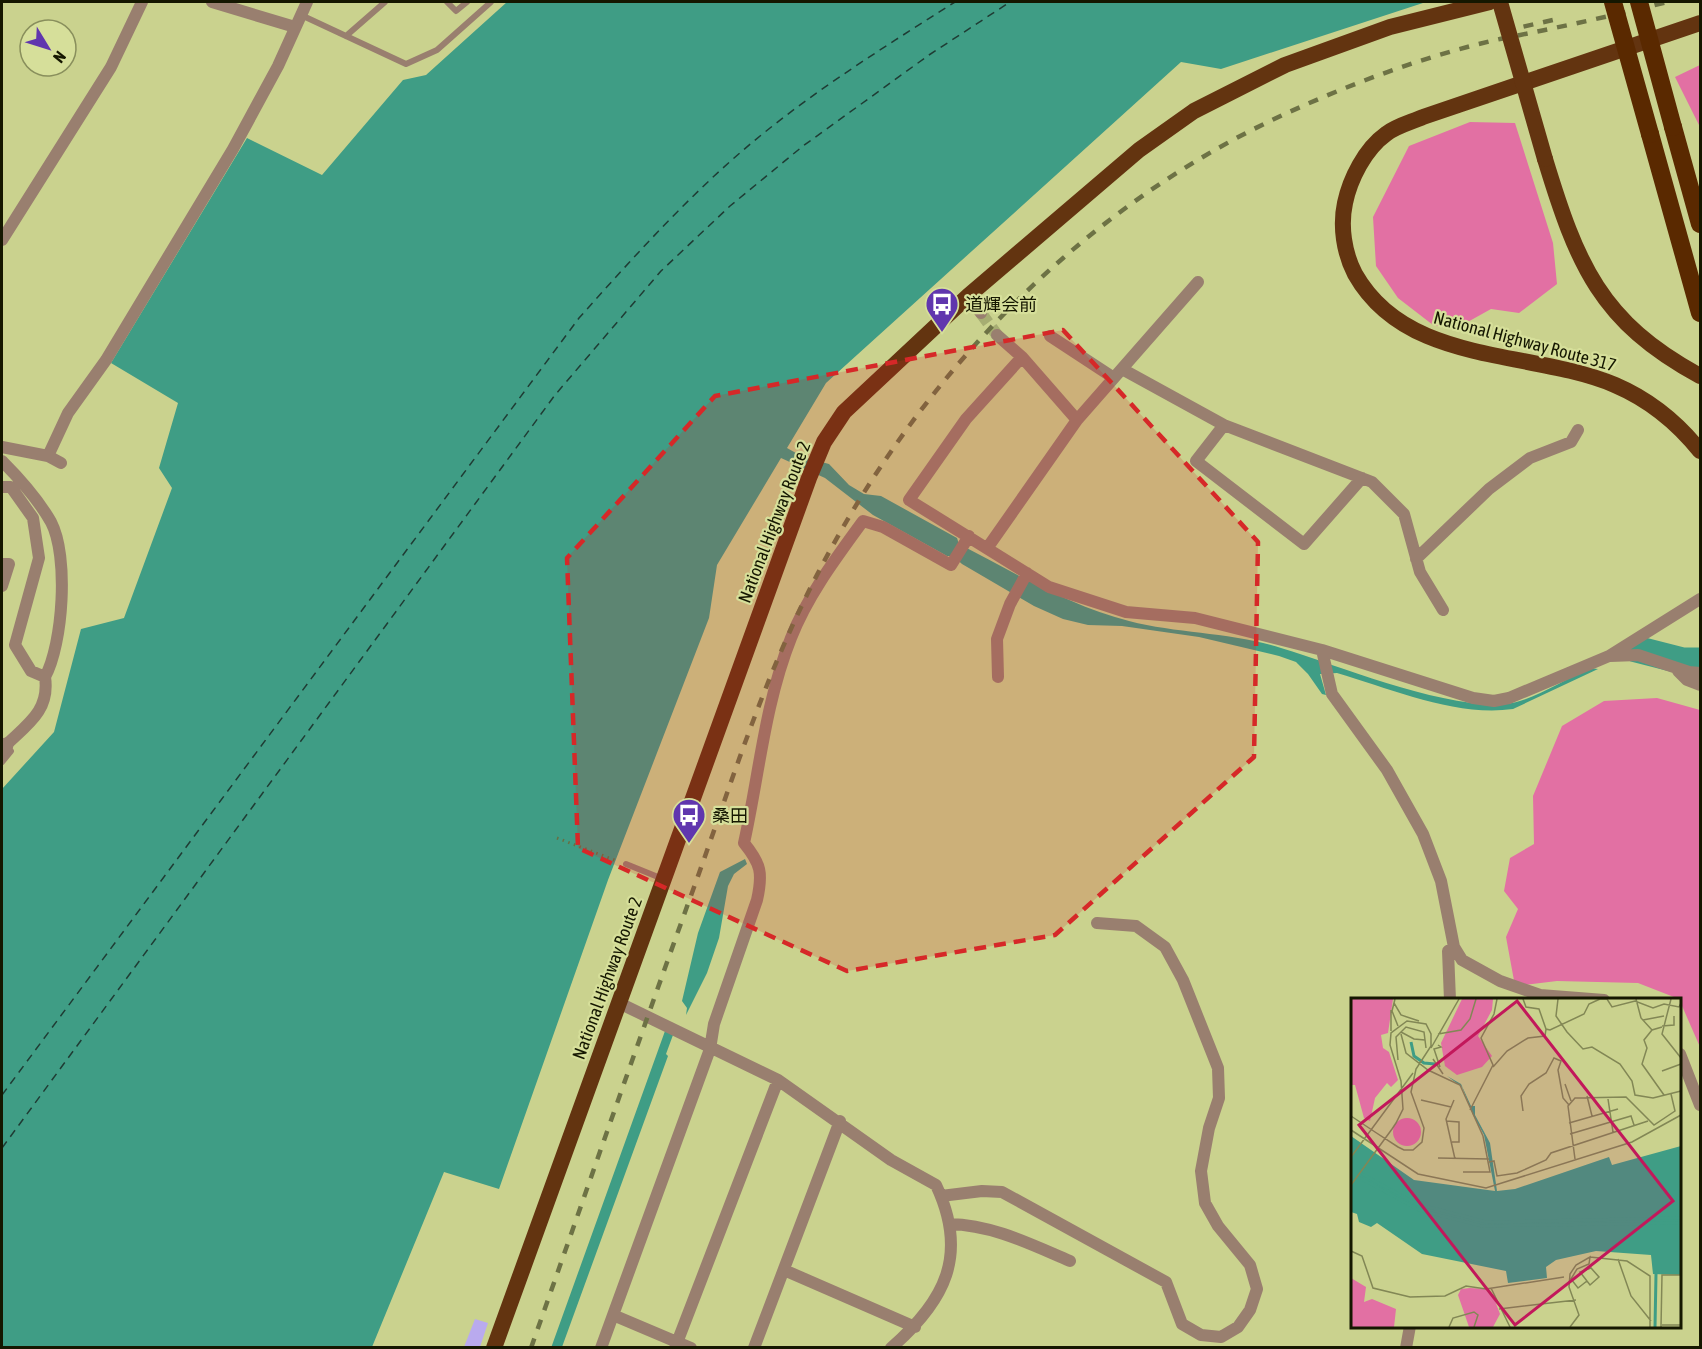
<svg xmlns="http://www.w3.org/2000/svg" width="1702" height="1349" font-family="'Asap Condensed','Noto Sans JP',sans-serif">
<style>
.green{fill:#e270a3}
.water{fill:#3f9d85}
.lines{fill:none;stroke-linecap:round;stroke-linejoin:round}
.river{stroke:#3f9d85;stroke-width:27}
.ferry{stroke:#1f3c34;stroke-width:1.5;stroke-dasharray:8 6;stroke-linecap:butt}
.building{fill:#b9aaee}
.minor-tunnel{stroke:#a6ad72;stroke-width:12;stroke-dasharray:12 6;stroke-linecap:butt}
.path{stroke:#696e42;stroke-width:3;stroke-dasharray:1.5 4.5;stroke-linecap:butt}
.service{stroke:#997f6f;stroke-width:6}
.minor{stroke:#997f6f;stroke-width:12}
.tertiary{stroke:#997f6f;stroke-width:15}
.trunk{stroke:#633410;stroke-width:16}
.motorway{stroke:#5a2900;stroke-width:18}
.rail{stroke:#6d7245;stroke-width:4.5;stroke-dasharray:10 10;stroke-linecap:butt}
.trunk-bridge{stroke:#633410;stroke-width:16}
.motorway-bridge{stroke:#5a2900;stroke-width:18}
.marked{fill:#d62828;fill-opacity:0.2;stroke:#d62828;stroke-width:4.5;stroke-dasharray:12 8;stroke-linejoin:round}
.labels{text-anchor:middle;dominant-baseline:central;stroke-width:4.5;stroke-linejoin:round;paint-order:stroke}
.poi-label{font-size:18px;fill:#151700;stroke:#d6df9a;text-anchor:start}
.street-label{font-size:18px;fill:#151700;stroke:#d6df9a}
.inset-river{fill:none;stroke:#3f9d85;stroke-width:3}
.inset-road{fill:none;stroke:#828755;stroke-width:1.5}
.view{fill:#c2185b;fill-opacity:0.15;stroke:#c2185b;stroke-width:3}
.inset-edge{fill:none;stroke:#151700;stroke-width:3}
</style>
<rect width="100%" height="100%" fill="#cad28e"/>
<path class="green" d="M1700,65V127L1675,77Z
M1470,122L1515,123L1553,243L1557,284L1519,313L1491,309L1455,329L1433,325L1398,298L1376,266L1373,217L1409,146Z
M1657,698L1700,710V1047L1679,999L1638,983L1557,981L1515,986L1506,937L1518,909L1504,891L1510,858L1534,844L1533,796L1562,726L1604,701Z"/>
<path class="water" d="M507,2H1426L1221,69L1181,62L826,383L787,448L803,457L829,464L849,485L864,494L881,496L957,538L959,544C1015,573 1068,605 1129,621C1179,634 1232,632 1281,648C1343,667 1443,709 1506,704C1530,702 1566,679 1589,668L1598,669L1513,709C1455,717 1392,689 1337,673L1320,674L1326,695L1322,694L1308,674L1296,662L1279,656L1199,637L1122,626L1088,625L1063,619L1034,606L962,564L953,556H947L873,515L825,478L781,458L717,565L709,618L608,880L499,1189L444,1172L372,1347H2V789L54,732L81,629L124,618L172,488L159,468L178,403L111,363L247,138L322,175L403,80L426,75Z
M745,859L747,864L734,874L728,886L719,938L707,973L686,1015L687,1008L682,1001L698,933L720,872Z
M665,1031L673,1035L666,1054L668,1056L562,1347L551,1348Z"/>
<g class="lines">
<path class="river" d="M1636,649L1683,661H1700"/>
<path class="ferry" d="M2,1095L579,318C639,251 699,184 770,128C828,82 892,42 955,2
M2,1148L555,395L661,271L730,206L803,146L929,55L1010,2"/>
</g>
<path class="building" d="M475,1319L488,1323L480,1347H464Z"/>
<g class="lines">
<path class="minor-tunnel" d="M981,313L997,335"/>
<path class="path" d="M557,838L617,861"/>
<path class="service" d="M447,2L456,11L467,2
M301,15L406,64L437,50L491,2
M346,36L385,2
M2,762L11,751L7,746
M626,864L663,879"/>
<path class="minor" d="M212,2L295,27
M2,240L111,67L142,2
M968,296L981,313
M997,335L1022,357L1077,420
M1050,336L1114,378
M1022,357L966,419L909,500L1049,587L1126,612L1195,618L1322,650L1473,698L1494,701L1509,698L1609,656L1700,599
M1122,369L1224,425L1372,482L1404,514L1420,572L1443,610
M1224,425L1196,461L1304,544L1362,478
M2,447L48,456L61,463
M48,456L68,413L106,360L233,149L278,66L307,2
M2,461C20,479 38,499 51,522C69,556 63,644 45,677L31,671L15,645L39,558L33,518L11,487H2
M988,547L1077,420L1198,282
M1416,559L1489,489L1530,458L1571,442L1578,430
M2,564H9L2,586
M1322,650L1332,694L1387,770L1423,834L1441,881L1454,947L1462,960L1500,981L1540,995L1604,1000
M1610,656L1638,655L1689,672L1700,673
M1678,671L1687,680L1700,685
M998,677L997,639L1010,604L1027,573
M6,745C28,724 50,710 45,677
M1450,1000L1448,951L1454,947
M619,1003L778,1080L891,1160L936,1185C969,1255 945,1301 891,1348
M1680,1054L1700,1105
M941,1196L982,1191L1002,1192L1166,1282L1182,1324L1201,1335L1221,1337L1238,1327L1250,1310L1257,1289L1250,1265L1218,1226L1205,1203L1201,1171L1209,1128L1219,1098L1218,1068L1183,980L1165,947L1136,926L1097,923
M949,1224C993,1225 1030,1244 1070,1261
M784,1270L915,1327
M613,1315L691,1348
M601,1348L710,1049L714,1024L757,900C763,873 761,864 744,843C759,775 765,703 791,638C808,595 836,558 863,521L883,527L951,565L969,536
M675,1348L778,1080
M754,1348L840,1121
M1406,1348L1410,1326"/>
<path class="tertiary" d="M2,749L6,745"/>
<path class="trunk" d="M1700,23L1423,117C1412,122 1396,126 1386,134C1365,149 1350,179 1345,203C1340,226 1344,253 1355,274C1407,366 1529,349 1615,385C1650,400 1676,421 1700,451
M1545,159C1577,264 1600,322 1700,376
M494,1348L809,478L824,442L844,412L968,296L1139,150L1194,111L1285,65L1390,27L1490,2"/>
<path class="motorway" d="M1673,127L1700,224
M1650,134L1700,313"/>
<path class="rail" d="M1504,31L1553,20
M531,1348C585,1195 638,1042 693,890C723,807 750,721 786,640C885,414 1058,218 1285,114C1352,83 1428,55 1500,39C1556,28 1612,16 1667,2"/>
<path class="trunk-bridge" d="M1500,2L1545,159"/>
<path class="motorway-bridge" d="M1613,2L1650,134
M1639,2L1673,127"/>
</g>
<path class="marked" d="M1063,330L1258,542L1254,757L1055,935L847,971L578,848L567,558L715,396Z"/>
<defs>
<symbol id="bus-pin" viewBox="-11 -11 22 30"><path d="M0 17L-7.5 6A9.5 9.5 0 1 1 7.5 6Z" fill="#6036ae" stroke="#d6df9a"/><path d="M-5-6H5V4H4V6H2V4H-2V6H-4V4H-5ZM-3.5-4V0h7V-4ZM-3.5 1.2v1.5H-2V1.2ZM2 1.2v1.5H3.5V1.2Z" fill="#fff"/></symbol>
</defs>
<g fill-rule="evenodd">
<use href="#bus-pin" x="923" y="285" width="38" height="52"/>
<use href="#bus-pin" x="670" y="796" width="38" height="52"/>
</g>
<g class="labels">
<g class="poi-label">
<text x="965" y="304">道輝会前</text>
<text x="712" y="815">桑田</text>
</g>
<g class="street-label">
<text transform="translate(1525 341) rotate(15)">National Highway Route 317</text>
<text transform="translate(774 522) rotate(-69)">National Highway Route 2</text>
<text transform="translate(607 978) rotate(-70)">National Highway Route 2</text>
</g>
</g>
<g transform="translate(1351 998)">
<rect width="330" height="330" fill="#cad28e"/>
<path d="M0,1H42L37,35L30,37L32,50L38,54L47,82L40,89L36,85L24,100L19,123L13,120L4,87H0ZM111,1H142L141,12L127,38L141,58L131,69L106,77L94,68L90,45ZM42 134a14 14 0 1 1 28 0a14 14 0 1 1-28 0ZM0,280L15,289L13,304L21,301L45,311L43,329H0ZM119,290L134,291L144,303L149,316L142,329H118L107,297L110,291Z" fill="#e270a3"/>
<path d="M96,78L110,86L120,108H124V117L139,145L146,193L164,191L258,159L261,167L330,148V277L302,276L300,257L245,253L205,262L195,269L196,280L157,285L155,273L71,256L26,225L20,229L8,224L6,216L0,214V138L63,182L144,193L133,137L122,117L111,89Z" fill="#3f9d85"/>
<path class="inset-river" d="M60,44L63,58L73,65L84,66M11,176L66,206L135,224L330,220M9,180L68,212L131,228L330,225M304,329L305,276"/>
<path class="inset-road" d="M44,1L41,13L47,28M172,1L175,9L188,11L195,31L199,32L233,16L238,6L249,1M207,1L205,18L216,34L232,51L241,49L269,66L281,83L284,97L302,100L330,93M248,1H256L261,9L284,3L302,10L313,6L328,9L330,5M285,1L290,20L301,32M320,1L311,36L330,60M43,5L50,17L68,23M40,12V33M292,22L313,18M311,28L323,27V18M311,29L301,32L293,42L296,50L291,66L313,97M50,34L63,41L74,42M50,36L55,55L77,72L109,87L132,138L139,174H112M87,36L110,32L119,21L125,1M87,47L90,49L83,51L89,69M80,50L108,1M82,61L92,76M47,62L45,39L55,29L73,34L75,50M142,69L156,53L177,40L194,38L195,31M311,73L330,66M214,86L220,103M236,98L241,118M257,101L262,134M70,102L100,109M103,102L95,121L104,161M119,112L142,67L130,40L143,16L146,1M172,113L170,98L178,86L195,75L203,60L210,63L207,72L212,100L218,107M0,118L24,134L47,149L53,152H62L71,144L73,130L60,94L65,71L80,48V36L75,26L56,23L40,35L39,47L50,83L52,111L45,125L41,131L0,187M95,123L108,124V144H101M218,125L267,111M0,132L67,176L135,190L281,144L330,117M219,136L280,118L283,127M0,159L62,75M87,160L138,161M224,161L217,108L224,100L275,99L303,127L324,113L320,96M138,164L143,163L146,178L166,175L195,162L200,155L297,123M0,253L11,258L22,290L59,299L94,298L115,288L135,291L213,279M239,259L276,263L299,278V329M267,261L280,298L300,323M140,290L159,329M148,311L225,302M311,327H330M98,329L102,320L123,314L127,317L123,329M219,329L228,317L218,289L219,276L225,267L239,259L238,266L226,271L220,281L227,290L236,283L239,287L248,279L240,270L229,274L236,283M310,329L311,277H330"/>
<path class="view" d="M166,3L322,203L164,327L8,127Z"/>
<rect width="330" height="330" class="inset-edge"/>
</g>
<rect width="1702" height="1349" fill="none" stroke="#151700" stroke-width="6"/>
<g transform="translate(48 48) rotate(128)"><circle r="28" fill="#d6df9a" stroke="#898f5c" stroke-width="1.5"/>
<path d="M0-4.5L10 22L0 15L-10 22Z" fill="#6036ae"/>
<text y="-9" font-size="16" font-weight="bold" text-anchor="middle" fill="#151700">N</text>
</g>
</svg>
